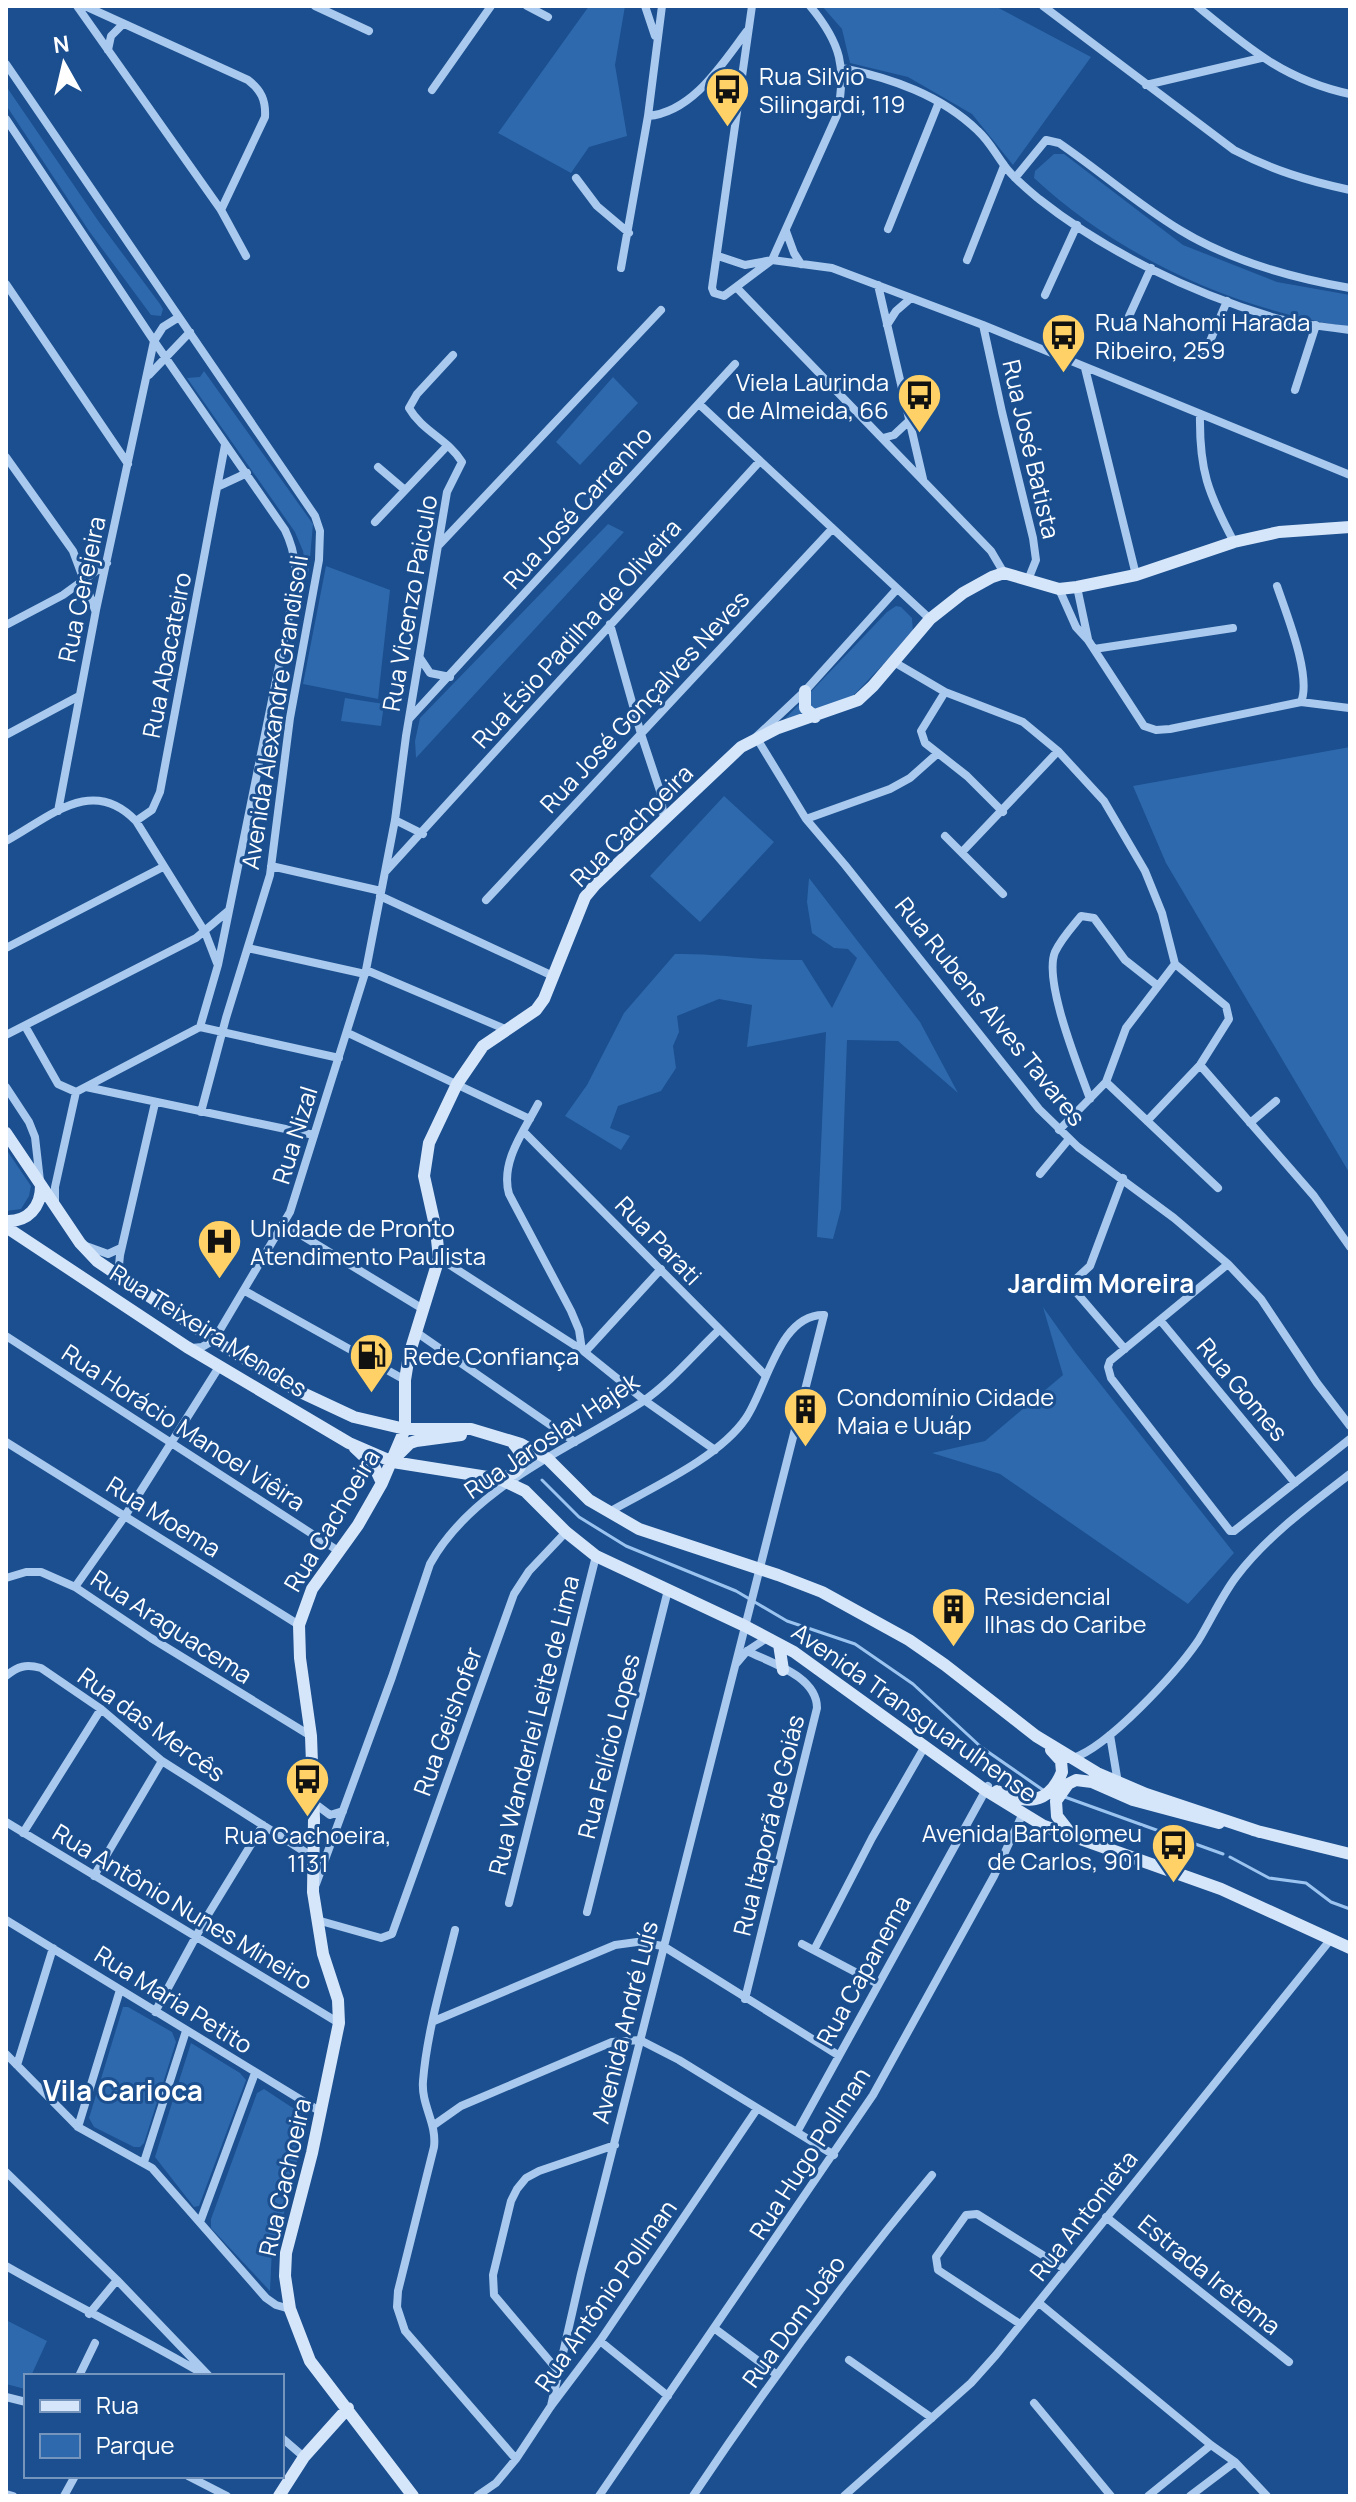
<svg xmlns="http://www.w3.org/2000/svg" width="1356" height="2502" font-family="Manrope,sans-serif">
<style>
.green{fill:#2e69ad}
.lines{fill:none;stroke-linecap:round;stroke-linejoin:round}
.stream{stroke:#9cc4f0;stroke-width:3}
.street{stroke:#a9c9ee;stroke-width:8}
.secondary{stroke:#d6e6fa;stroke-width:12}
.labels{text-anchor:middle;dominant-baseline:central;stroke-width:6;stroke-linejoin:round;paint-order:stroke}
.poi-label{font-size:24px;fill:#fff;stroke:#1b4f8f;text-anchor:start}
.street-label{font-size:24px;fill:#fff;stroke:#1b4f8f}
.neighbourhood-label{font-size:26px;font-weight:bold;fill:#fff;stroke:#1b4f8f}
.quarter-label{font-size:28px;font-weight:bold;fill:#fff;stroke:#1b4f8f}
</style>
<rect width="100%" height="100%" fill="#1b4f8f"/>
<path class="green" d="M589,6H625L615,65L627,136L589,147L571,173L498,133Z
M822,6H995L1091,57L1013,165L972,114L908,77L850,63L842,29Z
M6,86L99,222L160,304L163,309L161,316L151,315L89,231L6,105Z
M1054,154H1064L1183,245L1277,282L1350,295V327C1235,310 1119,257 1034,178L1035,171Z
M204,371L313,524L308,580L303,551L295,532L187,378L200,377Z
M613,377L638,403L580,465L556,442Z
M608,524L624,532L416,758L415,741L420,718Z
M326,566L390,590L378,699L303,684Z
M896,606L901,607L912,618L913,633L851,698L784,720L887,612Z
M345,698L384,704L381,726L341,721Z
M1350,747V1174L1166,863L1133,786Z
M724,796L774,842L700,922L650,876Z
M809,878L920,1022L958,1093L898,1041L847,1040L841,1209L833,1239L817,1237L826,1032L747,1047L752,1005L719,999L677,1016L679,1032L673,1046L676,1068L661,1091L618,1106L610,1128L630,1136L621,1150L565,1116L587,1085L624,1013L675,954C718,953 759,961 802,960L832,1008L857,958L848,949L834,948L812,933L807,902Z
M6,1149L31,1186L29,1196L21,1209L6,1211Z
M1043,1307L1075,1352L1234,1553L1188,1604L1000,1474L932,1453L985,1441L1063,1375Z
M123,2007H128L172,2032L176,2042L144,2143L140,2147H134L94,2127L89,2118Z
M191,2043L240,2073L246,2080L199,2206L194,2207L155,2157Z
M264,2089L308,2118L284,2213L272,2248L270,2291L211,2228V2219L257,2093Z
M6,2320L47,2341L31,2376H26L25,2389L6,2384Z"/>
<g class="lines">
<path class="stream" d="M542,1480L579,1517L626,1546L736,1591L787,1621L855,1644L913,1684L981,1747L1043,1790
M1062,1796L1223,1854
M1230,1857L1269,1878L1306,1883L1331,1902L1350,1909"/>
<path class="street" d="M77,6L221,210L246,256
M85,6L248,80C261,90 266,100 265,117L221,210
M315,6L369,31
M527,6L548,17
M645,6L655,36
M752,6L712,288L714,293L724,296L772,260L837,115C847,68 841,43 810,6
M1043,6L1234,150C1272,170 1308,181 1350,190
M1197,6C1247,47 1284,80 1350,94
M108,50L111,36L123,24
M6,64L315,516L320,531L319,560L290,718L270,875L226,1018L201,1112
M842,68C891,78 941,95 978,131C989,141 995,153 1004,165C1013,178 1027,189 1039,199C1106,252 1190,292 1272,317C1297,324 1324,327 1350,330
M1146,85L1261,58
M432,90L491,6
M648,116C693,112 722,64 747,31
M6,119L154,341L285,530C297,555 297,575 292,602L218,965L200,1027
M576,178L597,206L629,233
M1015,178L1046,140L1059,143C1100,171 1137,204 1180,230C1231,261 1292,278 1350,288
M888,229L939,102
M786,231L794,253L801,264
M718,256L745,265L772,260L832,268L983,325L1350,475
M967,260L1004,166
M621,268L648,116L662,6
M6,284L128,464
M878,285L923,479
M737,288L991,551L1004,573
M1045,295L1077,225
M887,325L896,311L911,298
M983,325L1002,412L1033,538L1036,560L1028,580
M1125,325L1151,268
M1205,353L1227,301
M1085,368L1136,575
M149,375L190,332
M1295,390L1316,325
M699,404L930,619
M1200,414C1199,470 1208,493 1234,542
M883,438L894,435L909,421
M6,457L73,551L95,610
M378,467L405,490
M219,486L247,473
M375,522L447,446
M439,545L661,310
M1277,586C1286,613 1312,676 1301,702
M1077,587L1088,639
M897,589L805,691L756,737L806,819L845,865L1039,1109L1078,1147L1174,1218L1228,1264L1261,1299L1317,1383L1350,1426
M1059,589L1076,627L1088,640L1144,726L1156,730L1170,729L1301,702L1349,708
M610,624L641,734L660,791L664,819
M6,625L63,595L107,563
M1094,649L1233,628
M420,658L430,673L450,677
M894,662L945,692L1023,722L1058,751L1104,801L1145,871L1162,913L1175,964
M945,692L921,731L925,743L967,776L1003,812
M409,719L735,364
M6,735L79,696
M58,811L96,610L154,341L163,327L179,317
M806,819L890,789L910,778L937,754
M395,820L423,834
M136,821L152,810L160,792L225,445
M945,836L1003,894
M6,841C50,817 92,775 136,821L205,932L217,963
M962,852L1058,751
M271,866L381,891
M386,871L760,461
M380,896L553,976
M486,900L832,529
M6,948L163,867
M248,948L365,974
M366,970L505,1029
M25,1026L58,1084L76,1092
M200,1027L339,1058
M348,1033L530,1119
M6,1035L196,938L228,911
M1200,1065L1314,1196L1350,1247
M1106,1082L1218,1188
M6,1087L29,1122L35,1137L40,1181
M86,1087L314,1135
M76,1092L200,1027
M1090,1099C1079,1068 1043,981 1055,952C1061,939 1073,926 1081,916L1094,918L1125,960L1158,986
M538,1104C524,1131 500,1162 509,1194L571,1311L579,1330L582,1350
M1147,1121L1200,1065L1229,1019L1226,1006L1175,964
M1250,1123L1276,1101
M1059,1130L1106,1082L1126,1028L1175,964
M524,1132L766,1376
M1040,1174L1069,1139
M55,1205V1187L76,1092
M283,1224L423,1309
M86,1246L108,1254L121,1248
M439,1258L582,1350L644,1400L715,1450
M1228,1264L1110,1361L1108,1367L1111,1378L1230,1531H1234L1350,1439
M118,1276L120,1255L155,1103
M1070,1285L1125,1349
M1065,1289L1090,1266L1123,1178
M245,1291L405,1380
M1160,1320L1295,1483
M416,1332L575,1442
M6,1336L340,1552
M192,1348L202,1347L214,1340L290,1212L366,970L395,820L406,736L447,492L462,462C449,440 422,431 409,408L417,394L453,355
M585,1352L661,1269
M6,1442L299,1625
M6,1578L26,1572H41L75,1587L151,1638L311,1736
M75,1587L125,1516L219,1367
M736,1664L747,1651L767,1638
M6,1676C18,1666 26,1664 41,1668L101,1709L162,1761L313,1857
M1110,1735L1118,1783
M1073,1758C1108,1747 1176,1673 1198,1641C1211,1620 1221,1597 1236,1577C1267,1536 1310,1505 1350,1474
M314,1803L330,1815L343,1811
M6,1822L339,2023
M23,1833L101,1709
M94,1876L162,1761
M316,1884L392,1677L430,1564C473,1486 570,1449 642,1402C670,1383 694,1354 718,1331
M509,1903L596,1556
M587,1912L668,1590
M6,1920L321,2112
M317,1920L381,1938L392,1934L514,1594L529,1571L566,1532
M455,1930C443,1979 427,2031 423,2081C421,2105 437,2123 434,2147L398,2291L397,2307L405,2331L516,2459
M802,1944L878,1984
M814,1950L872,1838L925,1746
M745,1999L817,1708C817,1676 771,1663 747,1651
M155,2012L206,1918L263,1825
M434,2021L615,1945L637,1942L663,1946L838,2055
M6,2054L78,2127L152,2168L266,2298L276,2305L290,2309
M17,2065L53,1948
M434,2125L461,2106L612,2042L640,2040L679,2060L834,2155
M78,2127L120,1990
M797,2132L988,1786
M144,2162L186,2031
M6,2172L117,2280L209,2376
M1106,2217L1289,2362
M200,2222L255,2073
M6,2266C72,2304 140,2337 205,2375
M1039,2303L1211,2445L1235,2462L1267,2496
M89,2314L117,2280
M1020,2324L938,2270L936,2257L966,2215L977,2214L1065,2269
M714,2328L777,2375
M600,2341L668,2396
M849,2360L932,2418
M559,2372L494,2295L493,2275L511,2201L517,2189L526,2178L539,2171L615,2145
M79,2376L95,2343
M6,2397L26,2402
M1034,2403L1111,2496
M551,2406L581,2274L824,1315C779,1314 767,1387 746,1418C719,1458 651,1488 609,1512
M282,2438L304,2457
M188,2476L227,2496
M6,2494L13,2496
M64,2496L75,2476
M477,2496L496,2483L516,2459L551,2406L600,2341L757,2109
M599,2496L873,2095L994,1876L1022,1815
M693,2496C767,2385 846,2278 932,2175
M844,2496L971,2383L996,2355L1331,1939
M1148,2496L1211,2445
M1190,2496L1235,2462"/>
<path class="secondary" d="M805,691V708L815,717
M6,1133L80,1243L97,1261L214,1340L294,1389L354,1417L405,1429H471L521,1444L548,1459L589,1500L639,1529L778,1575L822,1592L909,1640L945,1665L1036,1736L1097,1773L1146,1794L1260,1832
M6,1221C28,1222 41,1207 41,1186
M6,1227L187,1347L349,1443L393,1462L500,1479L525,1491L566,1532L596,1556L745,1626L794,1652L985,1790L1044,1826L1221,1889L1350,1948
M355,1448L374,1466L382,1483
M398,1455L410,1443L416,1441L461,1435
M500,1479C523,1472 529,1460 512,1442
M779,1644L783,1670
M997,1791C1026,1804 1048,1806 1062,1772L1061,1761L1051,1750
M1253,1830L1350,1854
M1071,1834L1057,1816L1056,1801L1068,1784L1076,1780L1092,1782L1133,1800L1219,1823
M279,2496L304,2457L348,2408
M413,2496L310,2361L290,2309L285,2276L286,2253L312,2153L339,2023L338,2000L323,1954L313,1892L314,1819L311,1736L300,1658L299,1625L312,1589L358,1525L382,1483L405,1429V1380L409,1355L439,1258L436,1230L424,1176L429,1143L457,1084L483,1046L536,1010L544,999L585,897L595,885L741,747L778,728L858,700L873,686L930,619L963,593L992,577L1004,573L1059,589L1077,587L1136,575L1234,542L1279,532L1350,527"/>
</g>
<defs>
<symbol id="bus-pin" viewBox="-11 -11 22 30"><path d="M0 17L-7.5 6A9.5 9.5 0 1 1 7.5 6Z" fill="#ffd166" stroke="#1b4f8f"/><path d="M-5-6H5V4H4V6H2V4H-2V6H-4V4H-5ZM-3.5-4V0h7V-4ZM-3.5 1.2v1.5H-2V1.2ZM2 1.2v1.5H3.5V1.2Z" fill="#111"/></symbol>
<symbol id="hospital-pin" viewBox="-11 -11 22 30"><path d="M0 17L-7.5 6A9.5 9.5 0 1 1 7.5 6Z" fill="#ffd166" stroke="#1b4f8f"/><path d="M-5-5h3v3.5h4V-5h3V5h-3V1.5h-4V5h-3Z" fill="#111"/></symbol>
<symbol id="fuel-pin" viewBox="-11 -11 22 30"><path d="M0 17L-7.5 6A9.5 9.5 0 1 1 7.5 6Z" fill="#ffd166" stroke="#1b4f8f"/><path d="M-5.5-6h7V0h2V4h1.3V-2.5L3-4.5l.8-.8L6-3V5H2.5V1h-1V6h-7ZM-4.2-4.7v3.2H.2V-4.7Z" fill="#111"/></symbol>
<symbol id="building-pin" viewBox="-11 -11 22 30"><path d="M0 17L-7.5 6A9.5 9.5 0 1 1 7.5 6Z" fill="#ffd166" stroke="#1b4f8f"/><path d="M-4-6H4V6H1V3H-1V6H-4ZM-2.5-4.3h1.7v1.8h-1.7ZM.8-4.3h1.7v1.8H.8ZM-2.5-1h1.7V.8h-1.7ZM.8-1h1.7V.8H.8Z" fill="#111"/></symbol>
</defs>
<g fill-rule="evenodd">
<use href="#bus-pin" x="702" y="64" width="51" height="69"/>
<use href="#bus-pin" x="1038" y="310" width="51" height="69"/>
<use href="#bus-pin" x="894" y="370" width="51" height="69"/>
<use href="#hospital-pin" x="194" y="1216" width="51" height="69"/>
<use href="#fuel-pin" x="346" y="1330" width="51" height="69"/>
<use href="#building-pin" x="780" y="1384" width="51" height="69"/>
<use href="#building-pin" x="928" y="1584" width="51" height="69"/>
<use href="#bus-pin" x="282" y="1754" width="51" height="69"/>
<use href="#bus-pin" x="1148" y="1820" width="51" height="69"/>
</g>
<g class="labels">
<g class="poi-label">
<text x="759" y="75">Rua Silvio<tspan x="759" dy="28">Silingardi, 119</tspan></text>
<text x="1095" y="321">Rua Nahomi Harada<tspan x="1095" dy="28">Ribeiro, 259</tspan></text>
<text x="889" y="381" text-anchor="end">Viela Laurinda<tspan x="889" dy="28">de Almeida, 66</tspan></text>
<text x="250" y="1227">Unidade de Pronto<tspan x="250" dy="28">Atendimento Paulista</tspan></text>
<text x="403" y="1355">Rede Confiança</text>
<text x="837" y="1396">Condomínio Cidade<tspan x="837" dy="28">Maia e Uuáp</tspan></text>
<text x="984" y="1595">Residencial<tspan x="984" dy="28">Ilhas do Caribe</tspan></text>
<text x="1142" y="1832" text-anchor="end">Avenida Bartolomeu<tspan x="1142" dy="28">de Carlos, 901</tspan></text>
<text x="308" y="1834" text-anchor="middle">Rua Cachoeira,<tspan x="308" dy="28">1131</tspan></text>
</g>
<g class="street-label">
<text transform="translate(1032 449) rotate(77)">Rua José Batista</text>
<text transform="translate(577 507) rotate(-48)">Rua José Carrenho</text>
<text transform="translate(81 589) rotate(-78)">Rua Cerejeira</text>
<text transform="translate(409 603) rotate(-80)">Rua Vicenzo Paiculo</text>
<text transform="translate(576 633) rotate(-48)">Rua Ésio Padilha de Oliveira</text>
<text transform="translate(166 655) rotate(-79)">Rua Abacateiro</text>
<text transform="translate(644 701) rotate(-47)">Rua José Gonçalves Neves</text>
<text transform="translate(274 712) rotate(-81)">Avenida Alexandre Grandisoli</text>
<text transform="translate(631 825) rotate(-45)">Rua Cachoeira</text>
<text transform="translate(991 1011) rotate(51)">Rua Rubens Alves Tavares</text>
<text transform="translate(294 1135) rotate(-73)">Rua Nizal</text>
<text transform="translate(659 1240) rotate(46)">Rua Parati</text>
<text transform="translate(209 1330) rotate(32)">Rua Teixeira Mendes</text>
<text transform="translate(1243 1389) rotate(50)">Rua Gomes</text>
<text transform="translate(184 1427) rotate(33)">Rua Horácio Manoel Viêira</text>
<text transform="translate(551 1435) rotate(-34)">Rua Jaroslav Hajek</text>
<text transform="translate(164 1516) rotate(32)">Rua Moema</text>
<text transform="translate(331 1520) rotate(-59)">Rua Cachoeira</text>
<text transform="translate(172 1626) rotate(33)">Rua Araguacema</text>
<text transform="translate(915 1712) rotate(35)">Avenida Transguarulhense</text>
<text transform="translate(447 1721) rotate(-70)">Rua Geishofer</text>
<text transform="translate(152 1724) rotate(36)">Rua das Mercês</text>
<text transform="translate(533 1725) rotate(-76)">Rua Wanderlei Leite de Lima</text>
<text transform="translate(608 1746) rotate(-76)">Rua Felício Lopes</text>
<text transform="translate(768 1825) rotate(-76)">Rua Itaporã de Goiás</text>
<text transform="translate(183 1906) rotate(31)">Rua Antônio Nunes Mineiro</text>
<text transform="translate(863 1970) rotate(-61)">Rua Capanema</text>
<text transform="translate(174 1999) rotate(32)">Rua Maria Petito</text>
<text transform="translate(624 2022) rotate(-76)">Avenida André Luís</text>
<text transform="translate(809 2153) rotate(-57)">Rua Hugo Pollman</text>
<text transform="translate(284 2177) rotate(-77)">Rua Cachoeira</text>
<text transform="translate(1083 2215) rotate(-52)">Rua Antonieta</text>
<text transform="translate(1210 2274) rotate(39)">Estrada Iretema</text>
<text transform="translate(605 2295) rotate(-55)">Rua Antônio Pollman</text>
<text transform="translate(793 2321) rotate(-54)">Rua Dom João</text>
</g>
<g class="neighbourhood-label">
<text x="1101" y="1283">Jardim Moreira</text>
</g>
<g class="quarter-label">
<text x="123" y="2090">Vila Carioca</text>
</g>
</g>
<rect width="1356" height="2502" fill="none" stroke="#ffffff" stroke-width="16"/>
<rect x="24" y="2374" width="260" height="104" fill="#1b4f8f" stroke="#7695bc" stroke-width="2"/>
<rect x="40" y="2400" width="40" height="12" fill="#d6e6fa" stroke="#7695bc" stroke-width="2"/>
<text x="96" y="2414" font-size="24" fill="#ffffff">Rua</text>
<rect x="40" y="2434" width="40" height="24" fill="#2e69ad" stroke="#7695bc" stroke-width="2"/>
<text x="96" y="2454" font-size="24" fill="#ffffff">Parque</text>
<g transform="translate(64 64) rotate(352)" stroke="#1b4f8f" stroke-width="6" paint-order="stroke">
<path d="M0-6L14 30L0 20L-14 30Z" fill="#ffffff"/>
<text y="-12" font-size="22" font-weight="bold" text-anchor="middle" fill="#ffffff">N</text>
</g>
</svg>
